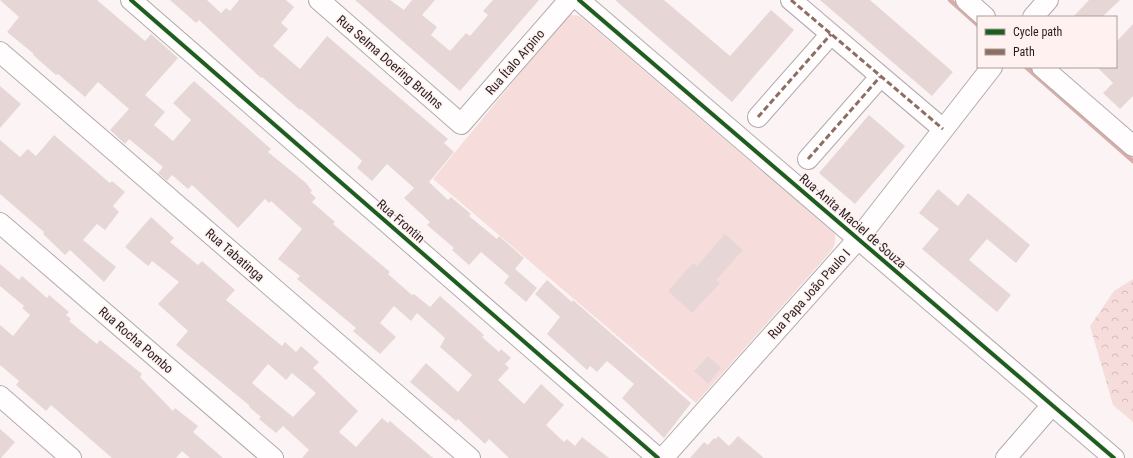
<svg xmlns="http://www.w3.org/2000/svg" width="1133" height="458" font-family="'Roboto Condensed',sans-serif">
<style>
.forest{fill:url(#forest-crowns)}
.green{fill:#f6dcdb}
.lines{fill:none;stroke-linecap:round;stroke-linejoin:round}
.stream{stroke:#d8adaa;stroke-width:4.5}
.building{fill:#e6d7d6;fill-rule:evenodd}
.minor-casing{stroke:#b2abaa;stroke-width:22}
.minor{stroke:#fffdfd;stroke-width:20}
.quiet{stroke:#8d6e63;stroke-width:3;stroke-dasharray:6 3;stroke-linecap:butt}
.cycleway-casing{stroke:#fff1f0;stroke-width:6}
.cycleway{stroke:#1b5e20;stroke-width:4}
.labels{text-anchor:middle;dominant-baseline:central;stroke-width:3;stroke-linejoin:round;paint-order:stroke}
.street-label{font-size:13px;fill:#261e1d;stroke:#fff1f0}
</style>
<defs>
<pattern id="forest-crowns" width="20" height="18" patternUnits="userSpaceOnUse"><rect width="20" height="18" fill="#f6dcdb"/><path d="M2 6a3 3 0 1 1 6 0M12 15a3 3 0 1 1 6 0" fill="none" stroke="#d3bcbc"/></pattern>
</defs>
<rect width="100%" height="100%" fill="#fcf4f4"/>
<path class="forest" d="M1133,279V422L1113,405L1090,326L1114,291Z"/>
<path class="green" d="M571,15L580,16L835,234V243L832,250L696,403L433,179L566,17Z"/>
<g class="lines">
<path class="stream" d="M950,0L978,25
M1026,67L1133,161"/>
</g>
<path class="building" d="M0,0H97L145,41L151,34L178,58L145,95L165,112L154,125L173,141L191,120L173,103L194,81L271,149L268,152L306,183L312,191L310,192L316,198L312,202L335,222L333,224L390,272L388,274L412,295L414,294L430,307L440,296L484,335L482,337L499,352L501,349L511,358L505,364L509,368L498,380L524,404L541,384L564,405L546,425L564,442L567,439L575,446L582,437L609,458H509L489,439L485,444L458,419L456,421L410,382L426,363L458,392L472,375L440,347L445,338L417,313L411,321L394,306L380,323L396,337L380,354L353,331L356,328L297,279L300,276L278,259L302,229L271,201L269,203L265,199L238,228L192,185L188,189L172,175L167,181L158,173L163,167L129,139L125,144L110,130L129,109L98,82L85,97L58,74L56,75L33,55L34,54L7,32L19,17Z
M170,0H207L221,13L226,8L230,11L239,0H286L294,7L281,23L288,29L273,46L300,69L327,36L448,139L444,143L454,152L429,182L448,200L451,197L471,214L469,216L497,239L499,236L524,258L515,269L537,288L526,302L504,283L509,276L481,252L469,265L452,250L454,248L427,225L430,222L404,198L414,188L387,164L372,181L357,168L362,161L358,157L301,109L300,110L262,77L261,78L199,20L196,23Z
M355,0H390L404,10L412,0H435L422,15L437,27L431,35L450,51L466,33L470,36L488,15L483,11L493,0H539L460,91Z
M615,0H664L730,56L771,10L794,30L732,102Z
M820,0H870L953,72L932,96Z
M1089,0H1120L1102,17H1073Z
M1133,24V96L1120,109L1103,93L1113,83L1097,67H1116V42Z
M0,86L21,104L0,128Z
M869,115L905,146L855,204L819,173Z
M54,135L110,183L112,181L125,192L113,206L119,212L105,230L97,224L83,240L116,267L104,282L70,250L65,255L43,234L44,232L0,194V140L20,157L28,149L36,156Z
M938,189L958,206L968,193L1030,245L1016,263L987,239L969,260L1011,295L997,312L922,249L939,229L919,213Z
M151,217L174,238L170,242L198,265L202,261L235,290L226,300L282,346L285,342L296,352L301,346L319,362L313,368L358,411L339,432L356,447L382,418L388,423L390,421L433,458H302L309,450L283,426L276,433L259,419L261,417L249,407L250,406L176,345L188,331L158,304L179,282L152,261L148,266L125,247ZM268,364L286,380L292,373L316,393L293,417L252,383Z
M725,234L743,250L716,280L720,283L692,313L668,291L693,263L697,266Z
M0,264L19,280L22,276L47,298L49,295L69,312L66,315L71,319L69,321L97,344L100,340L142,374L140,377L173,411L175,408L198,426L193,432L223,458H190L182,451L176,458H112L51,405L46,411L16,385L19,381L0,365V325L13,336L30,315L22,308L24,306L0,286Z
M547,280L572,302L573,300L691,403L664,438L622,398L634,384L607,361L597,372L590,366L587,370L547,334L560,317L535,294Z
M708,356L721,368L708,384L694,371Z
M0,429L15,442L1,458H0Z
M718,436L729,446L738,436L764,458H690L704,442L708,445L714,438L716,439Z"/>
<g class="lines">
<defs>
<path id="minor" d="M131,0L658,458
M319,0L461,124L569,0
M579,0L1114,458
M791,0L943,129
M966,0L985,17
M1033,17L1048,0
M0,52L470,458
M1042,67L1133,146
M758,117L831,34
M808,159L880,77
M0,223L273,458
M0,396L71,458
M663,458L858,239L992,67
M1006,458L1052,405"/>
</defs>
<use href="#minor" class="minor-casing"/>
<use href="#minor" class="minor"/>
<path class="quiet" d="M791,0L943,129
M758,117L831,34
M808,159L880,77"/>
<defs>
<path id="cycleway" d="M131,0L658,458
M579,0L1114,458"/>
</defs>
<use href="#cycleway" class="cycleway-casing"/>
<use href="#cycleway" class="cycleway"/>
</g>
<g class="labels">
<g class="street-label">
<text transform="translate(390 62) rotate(41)">Rua Selma Doering Bruhns</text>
<text transform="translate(515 62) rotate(-49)">Rua Ítalo Arpino</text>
<text transform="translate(401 221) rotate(41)">Rua Frontin</text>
<text transform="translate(853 221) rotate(41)">Rua Anita Maciel de Souza</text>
<text transform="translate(235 255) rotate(41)">Rua Tabatinga</text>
<text transform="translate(809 294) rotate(-48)">Rua Papa João Paulo I</text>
<text transform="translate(136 340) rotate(41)">Rua Rocha Pombo</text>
</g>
</g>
<rect x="977" y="16" width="140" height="52" fill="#fff1f0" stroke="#a89d9c"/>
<rect x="985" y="29" width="20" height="6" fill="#1b5e20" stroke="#a89d9c"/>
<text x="1013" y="36" font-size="12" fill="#261e1d">Cycle path</text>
<rect x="985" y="49" width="20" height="6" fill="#8d6e63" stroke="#a89d9c"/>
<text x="1013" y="56" font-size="12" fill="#261e1d">Path</text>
</svg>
